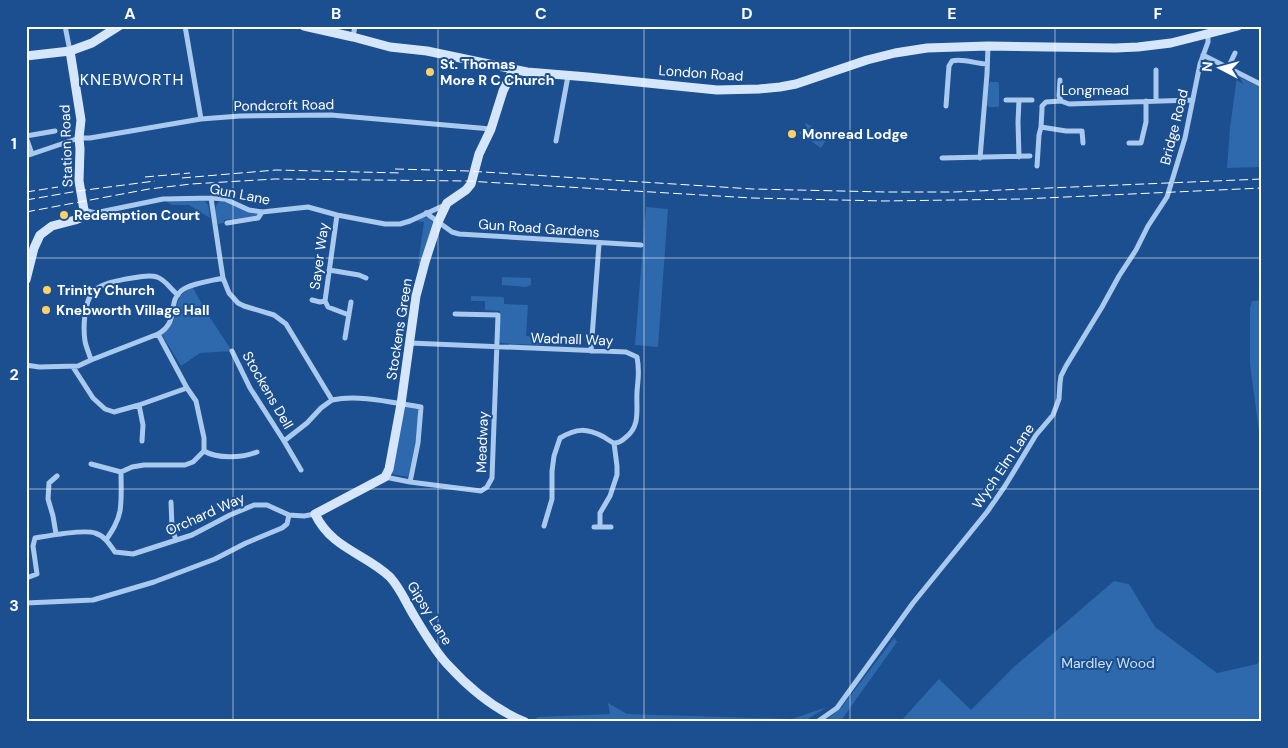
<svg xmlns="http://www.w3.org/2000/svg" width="1288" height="748" font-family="'DM Sans',sans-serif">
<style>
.green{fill:#2e69ad}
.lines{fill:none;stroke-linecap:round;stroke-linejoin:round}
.street{stroke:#a9c9ee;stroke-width:5}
.secondary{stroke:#d6e6fa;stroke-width:9}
.rail{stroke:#fff;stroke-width:1;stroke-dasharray:9 4;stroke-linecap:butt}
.grid{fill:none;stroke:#fff;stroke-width:1;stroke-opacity:0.55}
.poi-dot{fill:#ffd166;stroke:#1b4f8f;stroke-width:2}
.labels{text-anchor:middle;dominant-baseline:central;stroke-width:4;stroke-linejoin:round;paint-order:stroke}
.poi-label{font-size:14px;font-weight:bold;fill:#fff;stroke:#1b4f8f;text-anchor:start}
.street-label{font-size:14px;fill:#fff;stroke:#1b4f8f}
.park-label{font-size:14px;fill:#cfe3fa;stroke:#1b4f8f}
.quarter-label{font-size:16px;letter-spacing:1px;fill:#fff;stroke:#1b4f8f}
.neatline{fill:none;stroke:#fff;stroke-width:2}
.grid-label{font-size:16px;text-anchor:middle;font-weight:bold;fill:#fff}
</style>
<rect width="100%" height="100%" fill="#1b4f8f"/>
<path class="green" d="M1237,76L1262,88V167L1227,168L1230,128Z
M990,82H998L999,84V106L998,107H989L987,105L989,84Z
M806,123L828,137L821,148L799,133L800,131L803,133L807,132V127L805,125Z
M202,200C210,202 209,211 210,218L189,205H172L166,201Z
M220,201H225L258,214L257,216L224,220V223L218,224C216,216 212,207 220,201Z
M646,207L668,209L658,347L635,345Z
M424,217L429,218L433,222L420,264H418L424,222L416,221Z
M502,277L531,278V285L526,287L502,285Z
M191,288H193L207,313L232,351L200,353L181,366L162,335C166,331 170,328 173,322C180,306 172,299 191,288Z
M471,296L502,297L504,298V304L528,305L526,336L544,338V344L542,345L513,344L501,343L499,339L500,311L485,310V301H471Z
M1262,300V454L1250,364V308L1252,301Z
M404,406L419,409L415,445L408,477L392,474Z
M1114,581L1129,584L1155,627L1217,673L1257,664L1262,656V722H900L939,679L971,710L1015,666Z
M894,638L897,642L840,722H824L841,708Z
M608,703L627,714L792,719L827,707L803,722H535L537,717L610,714Z"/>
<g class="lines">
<path class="street" d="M65,26L70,51
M185,26L201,119
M353,37L355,26
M1203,55L1262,85
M1228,68L1235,53
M1156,70V100
M1060,80L1059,96L1061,101
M1006,100H1032
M946,106L949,66L952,61C963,58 976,64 987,64
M1041,127L1066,131H1082L1083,143
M26,136L55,131
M26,137L32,154
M556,141L568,76
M1129,143H1141L1146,122V101
M26,156L79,138H90L201,119L240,116L331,115L491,129
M1019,157L1018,122L1019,100
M942,158L1030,156
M980,158L987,74L988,46
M1037,166L1039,135L1041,127L1042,109V106L1046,102L1061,101L1069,104L1193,100
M211,198L221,265L223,278L229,293L238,303L244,306L274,315L286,324L332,400C359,394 394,403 421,407L418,443L410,482
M84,210L95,213L163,199L211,198L225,199L249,210L262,212L308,207L337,215L385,224H400L410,221L447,204
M426,213L452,232L459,234L641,245
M227,223L258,218L262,212
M329,270L359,275L366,278
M312,300L320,302L325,301L328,307L349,315
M325,301L337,215
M158,334L187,388L196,401L204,438V451
M345,338L351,302
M410,343L626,352L637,357C640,372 638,377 637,392C636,410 641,426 625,438C622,441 618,443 614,443C611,442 607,439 604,437C586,428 577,428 560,438L554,456L552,471V499L544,526
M232,351L250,388L284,441L301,470
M591,351L599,244
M91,360C89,353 86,347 85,341C83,328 84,302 93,292C100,284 116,281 126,279C135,278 147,274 157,277C166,280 170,289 178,295
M26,365L39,367L78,366L91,360L158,334C180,322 167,302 181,291C191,283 211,281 223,278
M73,367L93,398L105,409L114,412L139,405L187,388
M139,405L143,425L142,441
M284,441L307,423L321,408L332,400
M204,451C217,459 242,458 257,452
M91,464L121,472
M385,477L410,482L481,491L487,487L492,478L498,315L455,314
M171,502L172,528L176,540
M600,526V513L610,496L617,475V466L614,443
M594,527H611
M56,534L53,516L48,499L49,483L57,476
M106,540C112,531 118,522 120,511C122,498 121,485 121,472L132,467L144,465H185L193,462L204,451
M29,577L37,574L33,546L35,538C47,536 84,529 95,533C105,536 110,545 115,552L133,554L192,535L230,515L254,505H267L289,515L304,516L315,514
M26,603L93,600L154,582L215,559L246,543L282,528L287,524L289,515
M817,722L837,708L913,603L987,512L1005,486L1036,435L1053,415L1059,399L1060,383L1061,376L1066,366L1102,307L1119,276L1136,250L1148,226L1167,197L1185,138L1200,64L1208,42V34"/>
<path class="secondary" d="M304,26L353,37L390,47L427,51L527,72L588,77L717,90L759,89L780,87L796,84L867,60L895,53L927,48L988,46L1115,48L1138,47L1171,43L1238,26
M26,56L70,51L92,43L119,26
M513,70L503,91L491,129L479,154L471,184L466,190L447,203L438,222L425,262L416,296L401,404L389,469L385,477L315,514C332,549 365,553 390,577C401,589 407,605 416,619C425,634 437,654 449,666C470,689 496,710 525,722
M26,280L34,248L40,235L52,226L75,220L80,218L84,210L79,181L80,149L79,138L81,120L70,51"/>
<path class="rail" d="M395,169L468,171L753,189L885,192H954L1262,179
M145,177L190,173
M182,178L276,170L402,173
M26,192L58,187
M26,200L78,191L155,181
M26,212L149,189L191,184L275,179L467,181L752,198L884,201L1022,199L1262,188"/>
</g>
<path class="grid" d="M233,26V722M438,26V722M644,26V722M850,26V722M1055,26V722M26,258H1262M26,489H1262"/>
<g class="poi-dot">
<circle cx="430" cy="72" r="5"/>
<circle cx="792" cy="134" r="5"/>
<circle cx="64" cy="215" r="5"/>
<circle cx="47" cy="290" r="5"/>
<circle cx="46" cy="310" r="5"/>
</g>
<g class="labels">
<g class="poi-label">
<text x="440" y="64">St. Thomas<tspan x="440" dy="16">More R C Church</tspan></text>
<text x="802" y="134">Monread Lodge</text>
<text x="74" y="215">Redemption Court</text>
<text x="57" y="290">Trinity Church</text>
<text x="56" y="310">Knebworth Village Hall</text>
</g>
<g class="street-label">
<text transform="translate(701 73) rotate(4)">London Road</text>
<text x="1095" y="90">Longmead</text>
<text transform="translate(284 105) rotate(-1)">Pondcroft Road</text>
<text transform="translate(1174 127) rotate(-76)">Bridge Road</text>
<text transform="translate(66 146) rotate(-92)">Station Road</text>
<text transform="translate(240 194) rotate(11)">Gun Lane</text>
<text transform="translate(539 228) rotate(4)">Gun Road Gardens</text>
<text transform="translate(319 256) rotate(-82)">Sayer Way</text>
<text transform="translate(399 329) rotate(-81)">Stockens Green</text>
<text transform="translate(572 339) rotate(2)">Wadnall Way</text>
<text transform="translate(268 390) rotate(60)">Stockens Dell</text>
<text transform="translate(482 442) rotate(-88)">Meadway</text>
<text transform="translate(1003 466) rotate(-56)">Wych Elm Lane</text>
<text transform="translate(205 514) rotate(-24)">Orchard Way</text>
<text transform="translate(430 613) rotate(58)">Gipsy Lane</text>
</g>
<g class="park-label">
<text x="1108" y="663">Mardley Wood</text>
</g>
<g class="quarter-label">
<text x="132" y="79">KNEBWORTH</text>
</g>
</g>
<rect width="1288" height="748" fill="none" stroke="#1b4f8f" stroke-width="55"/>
<g transform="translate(1220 68) rotate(276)" stroke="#1b4f8f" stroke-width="4" paint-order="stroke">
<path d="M0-4L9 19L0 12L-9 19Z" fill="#ffffff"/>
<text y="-8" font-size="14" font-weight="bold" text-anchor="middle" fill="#ffffff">N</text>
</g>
<rect x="28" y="28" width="1232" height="692" class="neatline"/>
<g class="grid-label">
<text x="130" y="19">A</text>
<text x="336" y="19">B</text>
<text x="541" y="19">C</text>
<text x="747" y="19">D</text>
<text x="952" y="19">E</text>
<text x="1158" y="19">F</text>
<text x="14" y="149">1</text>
<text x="14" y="380">2</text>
<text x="14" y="611">3</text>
</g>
</svg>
